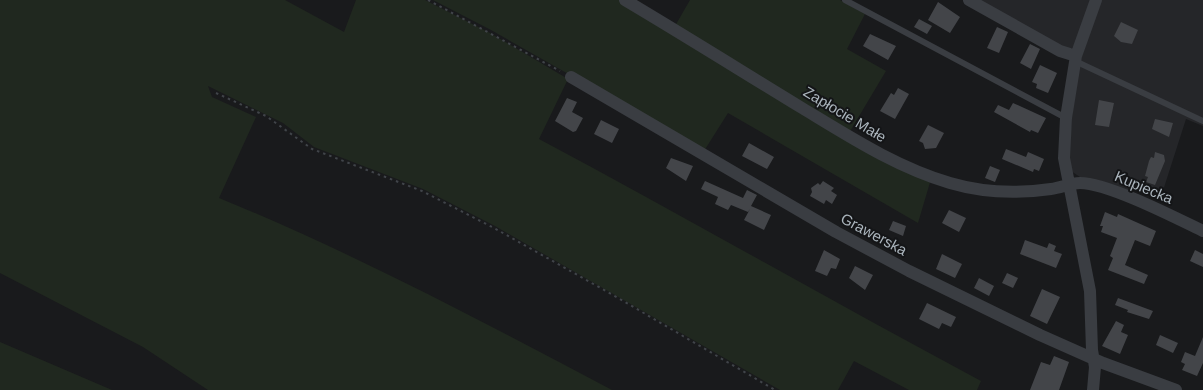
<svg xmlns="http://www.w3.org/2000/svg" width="1203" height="390" font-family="Arial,sans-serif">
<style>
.built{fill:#252629}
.green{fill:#20281f}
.building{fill:#434549}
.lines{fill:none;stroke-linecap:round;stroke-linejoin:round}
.path{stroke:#404449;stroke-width:2;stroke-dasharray:2.5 4;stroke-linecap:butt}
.service{stroke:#3a3d42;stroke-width:6}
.minor{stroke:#3a3d42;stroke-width:12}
.labels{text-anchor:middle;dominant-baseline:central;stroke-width:4;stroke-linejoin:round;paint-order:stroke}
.street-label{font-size:15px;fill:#abb5bd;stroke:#141517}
</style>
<rect width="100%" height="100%" fill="#191a1c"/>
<path class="built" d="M974,0H1093L1074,47L1068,50Z
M1099,0H1203V126L1186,119L1160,200L1131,187L1127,192L1080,177L1071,171L1068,159L1076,76Z"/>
<path class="green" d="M0,0H285L344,32L356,0H425L490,33L568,79L539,139C687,218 833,302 981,381L977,390H909L854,361L838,390H780L495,226L423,189L314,147L283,123L208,86L212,97L256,117L219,198C354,253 483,322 612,390H208L143,347L0,273Z
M433,0H620L931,179L918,223L728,113L704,151L491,30Z
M690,0H840L865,14L847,49L886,71L849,133L675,26Z
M0,342L112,390H0Z"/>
<path class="building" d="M938,2L960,17L950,33L928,20Z
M919,19L932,26L927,34L914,27Z
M1121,22L1138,30L1132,44L1121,42L1114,36Z
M997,27L1008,32L999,53L987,48Z
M870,34L896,46L888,60L863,46Z
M1030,44L1040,49L1031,69L1020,63Z
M1040,65L1057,73L1048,93L1036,88L1037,84L1032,82Z
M898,88L909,94L895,119L880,111L891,93L894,95Z
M567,98L577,102L572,112L583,118L576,131L573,132L555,121Z
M1099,100L1114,103L1109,127L1095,125Z
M1013,103L1046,118L1038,133L1031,130L1030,132L994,112L998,105L1009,110Z
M1155,119L1173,123L1169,137L1152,129Z
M601,120L619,129L612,143L594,134Z
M928,125L944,133L936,148L925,149L923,143L919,141Z
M749,143L774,157L767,169L742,156Z
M1006,149L1026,157L1028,152L1044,159L1039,171L1034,169L1033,172L1002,159Z
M1155,152L1164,155L1165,161L1155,185L1146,182L1148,177L1145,176L1149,161L1151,157L1154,158Z
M671,158L693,166L686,181L666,168Z
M990,166L1000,170L995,182L985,178Z
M705,181L743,198L747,190L757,195L751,206L771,215L764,230L744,220L750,209L748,212L731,205L728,210L715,204L718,197L701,189Z
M823,181L834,188L831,191L837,195L832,204L826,200L824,204L810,196L812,192L811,188L818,183L820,185Z
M949,210L966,218L959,232L942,223Z
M1105,212L1117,217L1118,214L1156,231L1150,246L1135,240L1125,265L1148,275L1144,284L1108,270L1113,258L1110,256L1117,238L1101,232L1103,226H1100Z
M893,221L906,226L903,236L889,230Z
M1025,240L1047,248L1049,243L1056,246L1054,251L1062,254L1056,268L1020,254Z
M824,250L840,259L836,269L831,268L827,276L815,271Z
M1195,250L1203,254V267L1190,261Z
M942,254L962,264L955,278L936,269Z
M855,266L873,275L865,290L849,278Z
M1007,273L1018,278L1013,288L1002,283Z
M979,278L994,286L989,296L974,288Z
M1042,289L1060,297L1047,324L1030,316Z
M1118,298L1153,311L1149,319L1127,312L1128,310L1115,305Z
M927,303L956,317L951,327L942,323L939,329L919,319Z
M1116,321L1124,325L1121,332L1128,335L1120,354L1102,346Z
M1160,335L1178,343L1173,353L1156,345Z
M1203,337V363L1197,376L1182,370L1185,364L1181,362L1185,352L1195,356Z
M1054,356L1069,362L1059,390H1030L1041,362L1050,365Z"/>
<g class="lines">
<path class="path" d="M428,0L560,71
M216,93L266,116L312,149L422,191L494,228L613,295L775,390"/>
<path class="service" d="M845,0L1066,118
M1075,61L1203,121"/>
<path class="minor" d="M625,0C684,35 743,72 802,108C850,137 896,167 950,183C984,193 1016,194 1051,189C1061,188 1070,183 1080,183C1108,183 1176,218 1203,231
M969,0L1060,51L1076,56
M571,77L836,232L909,271L1040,335L1103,363L1176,390
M1093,390L1095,367L1092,350L1090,291L1064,158L1066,118L1076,56L1096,0"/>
</g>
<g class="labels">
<g class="street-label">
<text transform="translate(845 114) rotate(31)">Zapłocie Małe</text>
<text transform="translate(1144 187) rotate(23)">Kupiecka</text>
<text transform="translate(874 234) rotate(28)">Grawerska</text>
</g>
</g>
</svg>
